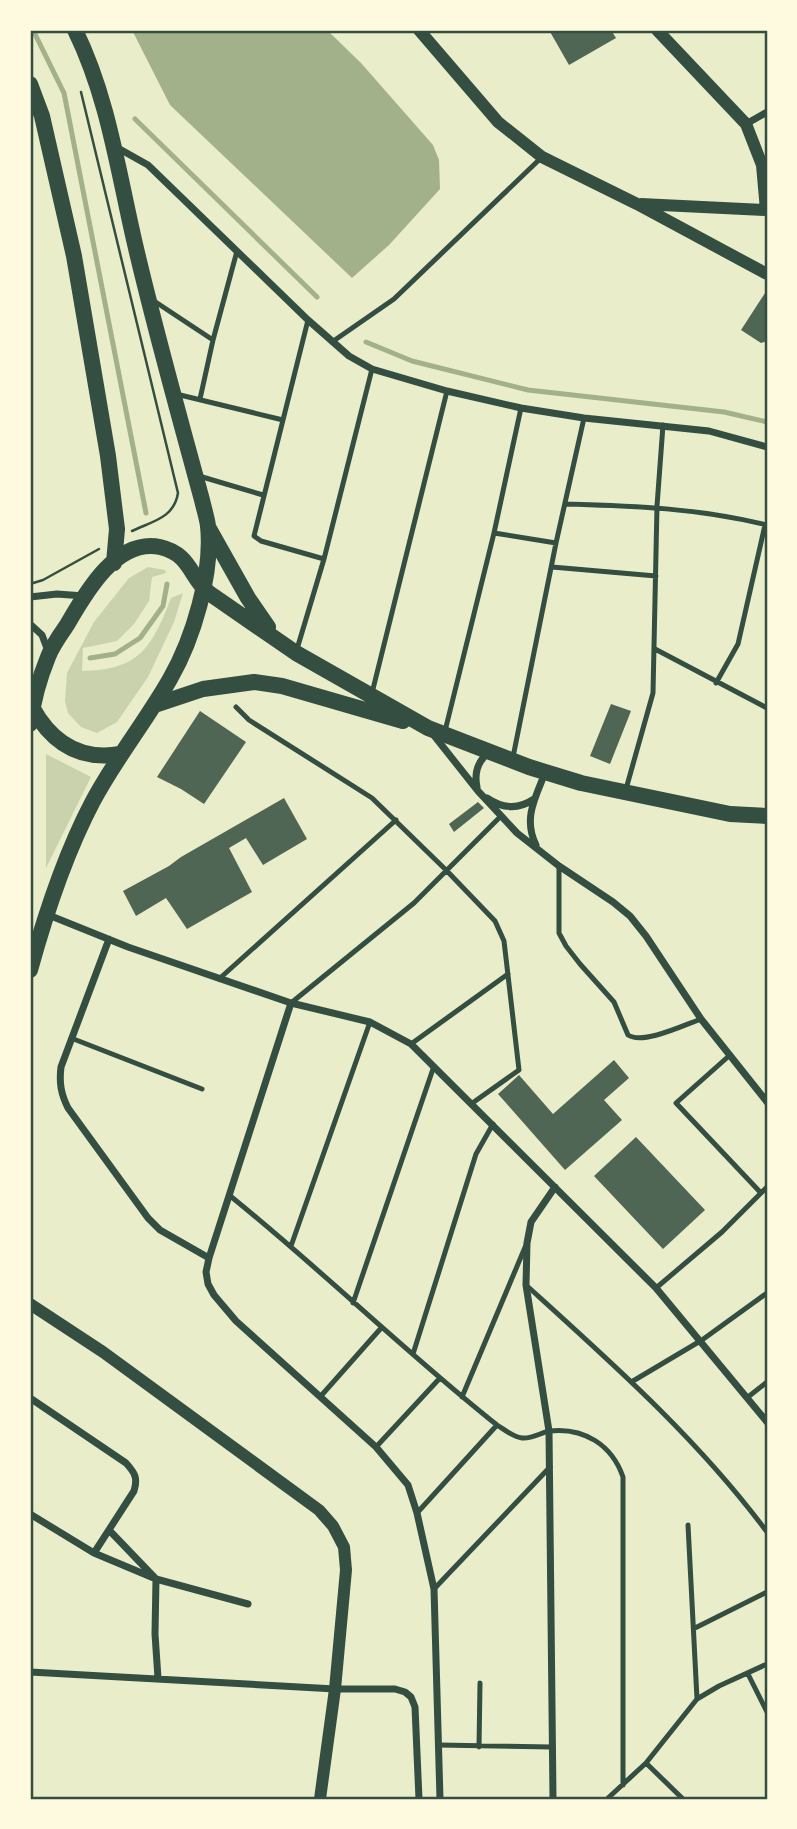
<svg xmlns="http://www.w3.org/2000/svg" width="797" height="1829" font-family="'Titillium Web',sans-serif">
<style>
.green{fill:#cad2ad}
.water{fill:#a3b18a}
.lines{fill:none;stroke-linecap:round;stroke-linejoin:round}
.stream{stroke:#a3b18a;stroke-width:5}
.building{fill:#4f6655}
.path{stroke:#344e41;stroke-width:2.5}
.service{stroke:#344e41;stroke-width:5}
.minor{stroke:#344e41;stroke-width:7}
.tertiary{stroke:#344e41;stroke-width:12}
.primary{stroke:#344e41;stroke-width:16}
.neatline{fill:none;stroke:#344e41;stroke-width:2.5}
</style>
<rect width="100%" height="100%" fill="#e9edc9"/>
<path class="green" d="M148,567L165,570L166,573L152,577L149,601L134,624L117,641L83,648L82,671C140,670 152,647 171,598L183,593L174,622L148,677L117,722L97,733L81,727L68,713L65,701L67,673L94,622L129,578Z
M46,754L91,777L46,868Z"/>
<path class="water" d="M132,30H327L361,63L433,145L439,160L440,189L389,245L352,278L170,105Z"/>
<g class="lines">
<path class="stream" d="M33,30L64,93L146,513
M135,119L317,297
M366,342L412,361L528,390L724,412L767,422
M90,658L115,654L140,638L163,606L167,584"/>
</g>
<path class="building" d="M549,30H611L616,38L569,65Z
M765,293L767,294V341L761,343L741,330Z
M611,704L631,711L610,764L590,756Z
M200,711L246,742L204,804L181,789L157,777Z
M284,798L307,839L263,865L246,838L229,848L252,892L187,929L166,898L136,916L123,891L169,866L181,857Z
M478,802L484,808L454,832L449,824Z
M614,1060L629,1078L604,1100L622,1120L565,1170L498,1094L519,1075L553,1114Z
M636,1137L705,1210L663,1249L594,1176Z"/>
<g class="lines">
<path class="path" d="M81,92L178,493C174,518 153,521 132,531
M30,584L43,580L99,549"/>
<path class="service" d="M151,299L213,340
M308,320L254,536L261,541L324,559
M332,342L394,299L542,157
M176,394L283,420
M200,399L213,340L237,251
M199,476L263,495
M565,504C637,506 696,508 767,525
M494,533L556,543
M552,567L656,576
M297,649L324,559L372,369
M655,649L767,708
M716,683L738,644L765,525
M372,693L447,391
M236,707L249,720L372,798L446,870L495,921L504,941L519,1070L471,1104
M445,731L494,533L521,408
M513,757L556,543L584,418
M626,789L653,693L657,506L663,425
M559,866V933L566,946L580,964L614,1002L628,1035C643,1045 684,1025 701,1019
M219,979L396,820
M291,1003L414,903L500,817
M71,1038L202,1089
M411,1044L508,974
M730,1055L676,1103L761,1193
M229,1195C321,1269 405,1352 497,1425C505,1430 513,1437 522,1438C532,1439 540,1433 549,1431C584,1427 612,1445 623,1477V1785
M291,1246L370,1022
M526,1285C612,1363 698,1439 767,1532
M656,1288L722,1232L767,1187
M353,1303L434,1066
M413,1354L476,1154L493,1124
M633,1381L702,1340L767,1293
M320,1397L382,1327
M462,1397L526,1245
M748,1397L767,1382
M376,1447L440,1378
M417,1513L497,1425
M688,1525L697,1699
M434,1589L550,1467
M695,1628L767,1592
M748,1674L767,1712
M438,1745L551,1747
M479,1747L480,1683
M646,1763L683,1799
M607,1799L646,1763L697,1699L719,1686L767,1664"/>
<path class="minor" d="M746,124L767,112
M116,147L148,165L308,320L349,356L372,369L447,391L521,408L584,418L709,431L767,447
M30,597L57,594L84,596
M30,624L42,635L48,651
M432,733L478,791L517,833L559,866L613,902L630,916L646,936L701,1019L767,1102
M477,787C474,773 478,761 489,752
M487,798C503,809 518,810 534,799
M536,845C523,819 535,798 545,773
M46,914L128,947L291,1003L370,1022L411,1044L656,1288L767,1422
M109,939L61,1067C59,1083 61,1094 68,1108L148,1218L160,1230L209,1258
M291,1003L209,1258L206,1272L208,1284L214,1295L236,1321L376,1447L408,1485L417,1513L434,1589L440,1799
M30,1398L126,1463C135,1473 138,1478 134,1491L94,1553
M30,1514L94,1553L156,1579L248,1604
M109,1530L156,1579L155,1634L158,1678
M30,1672L335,1689H395L405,1692L411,1697L415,1707L419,1799
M553,1799L549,1431L526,1285L527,1243L531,1222L555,1187"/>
<path class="tertiary" d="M419,30L498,122L542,157L637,204L767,274
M641,204L766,210L762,165L746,124L657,30
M30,1304L103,1352L319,1510L333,1526L344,1547L346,1570L335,1689L320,1799"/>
<path class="primary" d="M30,84L42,116L74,256L108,456L117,529L114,563
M208,527L248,598L268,627
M155,705L203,689L254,682L282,686L403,721
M32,707C51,742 79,761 120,754
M30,724C33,702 39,679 48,657C52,646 60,635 67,625C85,594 116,538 160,547C191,554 190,578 209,593L296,653L428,728L529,767L581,783L730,814L767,816
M30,970C46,912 65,854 93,801C116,758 146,721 170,679C193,639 213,573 208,526C207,518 204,509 202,500C179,415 155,330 135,244C118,171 108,97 75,30"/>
</g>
<rect width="797" height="1829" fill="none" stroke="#fefae0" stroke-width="63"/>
<rect x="32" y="32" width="734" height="1766" class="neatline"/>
</svg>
